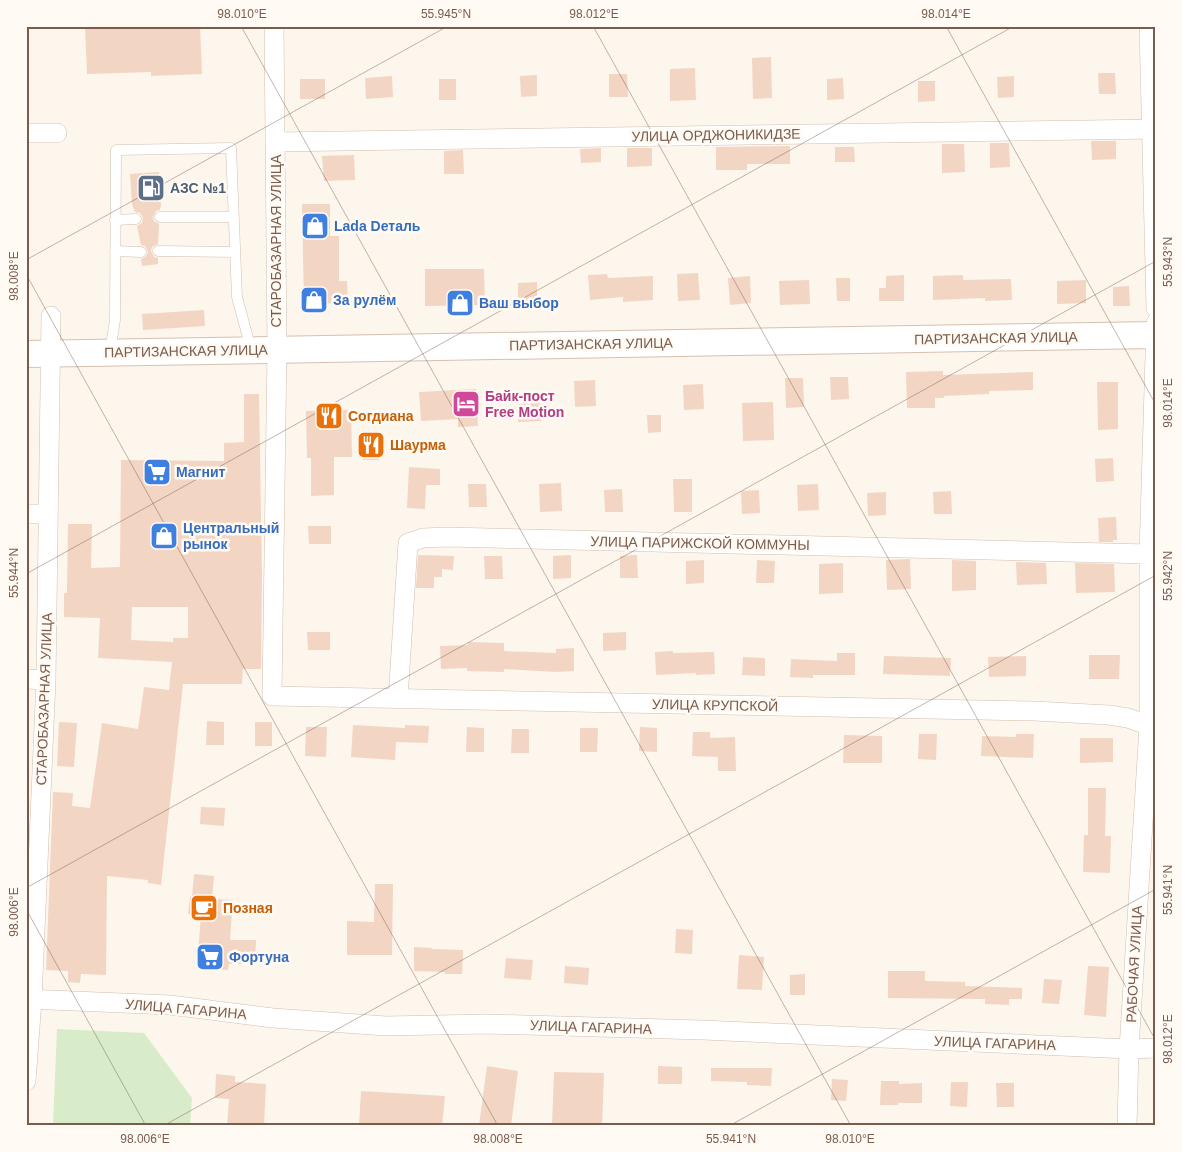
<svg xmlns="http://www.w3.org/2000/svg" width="1182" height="1152" font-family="Arial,sans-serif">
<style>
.green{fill:#d8ecc9}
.building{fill:#f3d5c3;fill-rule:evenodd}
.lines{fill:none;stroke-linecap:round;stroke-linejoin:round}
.lane-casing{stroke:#d1beb0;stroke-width:11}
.street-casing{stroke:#d1beb0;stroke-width:20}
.secondary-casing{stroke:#d6c0b0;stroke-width:28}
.lane{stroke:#fff;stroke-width:10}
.street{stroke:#fff;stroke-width:19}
.secondary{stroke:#fff;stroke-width:26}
.ticks{fill:none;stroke:#7a5c4d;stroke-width:1;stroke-opacity:0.45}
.labels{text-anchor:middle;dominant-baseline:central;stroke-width:5;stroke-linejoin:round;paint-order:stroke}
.street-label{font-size:14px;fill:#7a5c4d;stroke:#fffaf3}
.service-label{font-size:14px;font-weight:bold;fill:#4e5e75;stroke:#fffaf3;text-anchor:start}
.shop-label{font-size:14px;font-weight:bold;fill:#366cbe;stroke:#fffaf3;text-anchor:start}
.hotel-label{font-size:14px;font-weight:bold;fill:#b23c85;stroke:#fffaf3;text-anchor:start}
.food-label{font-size:14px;font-weight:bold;fill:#c56008;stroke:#fffaf3;text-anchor:start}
.neatline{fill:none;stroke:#7a5c4d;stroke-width:2}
.ticks-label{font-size:12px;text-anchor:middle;fill:#7a5c4d}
</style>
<rect width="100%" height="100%" fill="#fdf6ec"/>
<path class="green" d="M57,1029L144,1033L192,1098L190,1126H53Z"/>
<path class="building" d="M85,26H200L202,74L151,76V72L87,74Z
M771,57L772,98L753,99L752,58Z
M695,68L696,100L670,101V69Z
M1098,73H1115L1116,94H1099Z
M609,74H627L628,97H609Z
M537,75V96L521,97L520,76Z
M392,76L393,97L366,99L365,78Z
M1014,76V97L998,98L997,77Z
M843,78L844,99L827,100V79Z
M300,79H325V99H300Z
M439,79H456V100H439Z
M918,81H935V101L918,102Z
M1091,141H1116V159L1092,160Z
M990,143H1009L1010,167L990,168Z
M942,144H964L965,172L942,173Z
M790,146V164H747V170H716V147Z
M835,147H854L855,162H835Z
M601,148V162L581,163L580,149Z
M627,148H652V166L627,167Z
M463,150L464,174H444V151Z
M354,155L355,180L324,181L322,156Z
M159,172L161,205L160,210L156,211L153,217L154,221L159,224L158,244L152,247L151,251L154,257L158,258V264L142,266L141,259L146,256L148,252L145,246L141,245L137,226L142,223L143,218L140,213L135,212L132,204L130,174Z
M302,204H330V236H339V281H347L348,303L304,304Z
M425,269H484L485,305L425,306Z
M698,273L700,300L678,301L677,274Z
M607,274L608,278L653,276V300L623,302V297L590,300L588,275Z
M904,275V301H879V288H886V276Z
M963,275V280L1011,279L1012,300L985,301V298L933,300V276Z
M750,276L751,303L730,305L728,278Z
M836,278H850V301H837Z
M809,280L810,304L780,305L779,281Z
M1086,280V303L1057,304V281Z
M537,282V305L518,306V283Z
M1129,286L1130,306H1113V287Z
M204,310L205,326L143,330L142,314Z
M943,371V375L1033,372V390L989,391V394L944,396V398H935V408H907L906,372Z
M830,377H848L849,399L831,400Z
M785,378H803L804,407L786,408Z
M595,380L596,406L575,407L574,381Z
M1097,382H1118V429L1098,430Z
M703,384L704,409L684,410L683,385Z
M476,389L478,426L458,427V419L421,421L419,392Z
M244,394H259L262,575L261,669H243L242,684H183L161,885L148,883V880L107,876L106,975L81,974L80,983L68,982V971L46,970L53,792L73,793L72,806L90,808L102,723L138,729L144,687L169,690L172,662L98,658L100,618L64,617V593H67L68,524H92L91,568L120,567L121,460L224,461V443L244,442ZM132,607H188V638H173V642L131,640Z
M773,402L774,440L743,441L742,403Z
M540,403L541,421L518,422V404Z
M351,410L352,457H334V495L311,496V458H307L306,411Z
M647,415H661V432L648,433Z
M379,445V460H363L362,446Z
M1113,458L1114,481L1096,482L1095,459Z
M409,467L440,469V485H426L425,509L407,508Z
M673,479H692V512H674Z
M561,483L562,511L540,512L539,484Z
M468,484H486L487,507H469Z
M818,484L819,510L798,511L797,485Z
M622,489L623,512H605L604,490Z
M759,490L760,513L742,514L741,491Z
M951,491L952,514H934L933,492Z
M886,492V515L868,516L867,493Z
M1116,517L1117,540H1113V542H1099L1098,518Z
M308,526H331V544H309Z
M418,555L454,556L453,570L442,569V577H434V588H416Z
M571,555V578L553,579V556Z
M637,555L638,578H620V556Z
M484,556H502L503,579H485Z
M910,559L911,589L887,590L886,560Z
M704,560V583L686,584V561Z
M757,560L775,561L774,583H756Z
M952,560L976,561V590L952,591Z
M1016,562L1046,563L1047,584L1017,585Z
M843,563V593L819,594V564Z
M1075,563L1114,564L1115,592L1076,593Z
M307,632H330V650H308Z
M626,632V650L603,651V633Z
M468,642L504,643V651L556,653V649L574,648V671L556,672L504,669V672L467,671V668L441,669L440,646L468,645Z
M673,651V653L714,652L715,674L696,675V673L656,675L655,652Z
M837,653H855V675H813V678L790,677L791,659L837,661Z
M1089,655H1120L1119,679H1089Z
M884,656L951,658L950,676L883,674Z
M1026,656V676L989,677L988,657Z
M743,657L765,658V676L742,675Z
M207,721L224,722V745H206Z
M59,722L77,723L74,767L57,766Z
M255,722H272V746H255Z
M353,725L405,728V725L429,726L428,743L396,742L395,760L351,757Z
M306,727H327L326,757L305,756Z
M467,727L484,728V752H466Z
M640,727L657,728V752L639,751Z
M580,728H598L597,752H580Z
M512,729H529V753H511Z
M693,732H710V738L735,737L736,771H718V757L692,756Z
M919,734H937L936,760L918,759Z
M1016,734H1034L1033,758L981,756L982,736L1016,737Z
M844,735L882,736V763H843Z
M1080,738H1113V762L1080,763Z
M1088,788H1106L1105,836H1111L1110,873L1083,872L1084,835H1088Z
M201,807L225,808L224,826L200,824Z
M194,874L214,876L212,899L233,900L230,940H256L255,964H229L228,970L197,968L201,915L188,914L190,897H192Z
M375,884H393L392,955H347V921L374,922Z
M676,929L693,930L692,954L675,953Z
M414,947L432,948V949L463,950L462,974H445V972L414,971Z
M739,955L764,957L762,990L737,989Z
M506,958L533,960L531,980L504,978Z
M565,966L589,968L588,985L564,983Z
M1088,966L1109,967L1106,1017L1084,1015Z
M888,971H925V981L965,982V986L1022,988V999H1009V1005L985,1004V999L888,998Z
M805,974V995H790V975Z
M1044,979L1062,980L1059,1004L1042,1003Z
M487,1066L518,1071L511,1126H479Z
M658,1066L682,1067V1084H658Z
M711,1068H772L771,1086L747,1085V1082L711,1081Z
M554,1072L604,1073L602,1126H552Z
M216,1074L235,1076V1082L266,1084L264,1126H227L229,1099L215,1098Z
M832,1079L848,1080L846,1101L831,1100Z
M881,1081H899V1084L922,1083V1103H898V1105H880Z
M951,1082H968L967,1107L950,1106Z
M996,1083H1014V1107H997Z
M361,1091L445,1096L442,1126H359Z"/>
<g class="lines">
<defs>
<path id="lane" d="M160,217H233
M115,220L136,219
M115,251L141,252
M158,251L235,252
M110,352L115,320L116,150L231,148L237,297L251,349"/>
<path id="street" d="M274,26L277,349L272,696L1034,711L1109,715L1128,718L1156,728
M1149,26L1156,308
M26,133H57
M276,142L1156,129
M26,514H48
M26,679L46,680
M398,699L408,543L423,538L448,537L1149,554
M26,999L170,1005L273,1018L386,1026L487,1024L703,1030L1129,1049L1156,1048
M26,1081L32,1000L46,680L51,316
M1127,1126L1129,1049L1149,726V554L1156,323"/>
<path id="secondary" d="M26,354L1156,335"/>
</defs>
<use href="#lane" class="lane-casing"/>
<use href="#street" class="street-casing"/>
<use href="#secondary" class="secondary-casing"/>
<use href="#lane" class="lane"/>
<use href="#street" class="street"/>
<use href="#secondary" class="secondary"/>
</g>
<path class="ticks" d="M241,26L851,1126M593,26L1156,1041M946,26L1156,405M26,260L448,26M26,274L498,1126M26,574L1014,26M26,888L1156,261M26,909L146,1126M163,1126L1156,575M729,1126L1156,889"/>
<defs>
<symbol id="fuel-square" viewBox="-11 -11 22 22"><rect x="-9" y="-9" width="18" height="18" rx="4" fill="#5c6f8a" stroke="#fffaf3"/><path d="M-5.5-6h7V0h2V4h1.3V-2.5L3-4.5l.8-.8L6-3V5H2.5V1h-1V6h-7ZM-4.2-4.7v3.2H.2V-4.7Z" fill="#fff"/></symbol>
<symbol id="shop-square" viewBox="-11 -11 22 22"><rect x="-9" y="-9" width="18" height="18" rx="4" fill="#3f7fe0" stroke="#fffaf3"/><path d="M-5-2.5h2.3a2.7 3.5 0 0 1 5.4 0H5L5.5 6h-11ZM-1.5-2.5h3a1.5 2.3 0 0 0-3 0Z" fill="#fff"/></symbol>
<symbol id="hotel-square" viewBox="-11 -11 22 22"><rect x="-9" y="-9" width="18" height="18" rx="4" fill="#d1479c" stroke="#fffaf3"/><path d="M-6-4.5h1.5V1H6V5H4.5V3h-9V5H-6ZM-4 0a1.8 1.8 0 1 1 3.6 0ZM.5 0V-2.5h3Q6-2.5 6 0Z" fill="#fff"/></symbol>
<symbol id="restaurant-square" viewBox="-11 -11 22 22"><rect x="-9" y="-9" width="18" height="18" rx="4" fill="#e8710a" stroke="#fffaf3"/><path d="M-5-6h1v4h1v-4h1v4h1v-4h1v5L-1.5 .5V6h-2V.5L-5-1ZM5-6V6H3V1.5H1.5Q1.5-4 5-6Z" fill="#fff"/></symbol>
<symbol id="supermarket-square" viewBox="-11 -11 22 22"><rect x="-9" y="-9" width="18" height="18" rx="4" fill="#3f7fe0" stroke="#fffaf3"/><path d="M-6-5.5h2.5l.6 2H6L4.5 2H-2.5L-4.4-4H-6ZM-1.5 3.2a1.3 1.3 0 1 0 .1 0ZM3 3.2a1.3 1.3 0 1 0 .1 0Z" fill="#fff"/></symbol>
<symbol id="cafe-square" viewBox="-11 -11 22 22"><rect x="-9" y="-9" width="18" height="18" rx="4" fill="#e8710a" stroke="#fffaf3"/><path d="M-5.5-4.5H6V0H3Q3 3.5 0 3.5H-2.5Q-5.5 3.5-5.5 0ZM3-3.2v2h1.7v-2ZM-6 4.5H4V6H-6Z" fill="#fff"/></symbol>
</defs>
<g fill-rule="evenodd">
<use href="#fuel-square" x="135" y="172" width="32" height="32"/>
<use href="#shop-square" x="299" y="210" width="32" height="32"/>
<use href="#shop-square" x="298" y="284" width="32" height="32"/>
<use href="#shop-square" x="444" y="287" width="32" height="32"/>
<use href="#hotel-square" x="450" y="388" width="32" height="32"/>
<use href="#restaurant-square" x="313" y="400" width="32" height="32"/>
<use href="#restaurant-square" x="355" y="429" width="32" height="32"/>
<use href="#supermarket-square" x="141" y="456" width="32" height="32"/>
<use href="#shop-square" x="148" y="520" width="32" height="32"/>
<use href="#cafe-square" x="188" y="892" width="32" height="32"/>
<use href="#supermarket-square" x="194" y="941" width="32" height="32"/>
</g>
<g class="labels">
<g class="street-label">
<text transform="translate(716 135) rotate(-1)">УЛИЦА ОРДЖОНИКИДЗЕ</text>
<text transform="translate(276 241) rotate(-90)">СТАРОБАЗАРНАЯ УЛИЦА</text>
<text transform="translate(996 338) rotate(-1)">ПАРТИЗАНСКАЯ УЛИЦА</text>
<text transform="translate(591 344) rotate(-1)">ПАРТИЗАНСКАЯ УЛИЦА</text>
<text transform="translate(186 351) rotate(-1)">ПАРТИЗАНСКАЯ УЛИЦА</text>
<text transform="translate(700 543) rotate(1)">УЛИЦА ПАРИЖСКОЙ КОММУНЫ</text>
<text transform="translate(44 699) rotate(-88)">СТАРОБАЗАРНАЯ УЛИЦА</text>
<text transform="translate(715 705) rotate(1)">УЛИЦА КРУПСКОЙ</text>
<text transform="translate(1134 964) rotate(-87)">РАБОЧАЯ УЛИЦА</text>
<text transform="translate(186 1009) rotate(5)">УЛИЦА ГАГАРИНА</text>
<text transform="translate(591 1027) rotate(2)">УЛИЦА ГАГАРИНА</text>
<text transform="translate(995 1043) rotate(2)">УЛИЦА ГАГАРИНА</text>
</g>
<g class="service-label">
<text x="170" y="188">АЗС №1</text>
</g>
<g class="shop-label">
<text x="334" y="226">Lada Dеталь</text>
<text x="333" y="300">За рулём</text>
<text x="479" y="303">Ваш выбор</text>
<text x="176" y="472">Магнит</text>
<text x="183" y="528">Центральный<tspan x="183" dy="16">рынок</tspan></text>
<text x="229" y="957">Фортуна</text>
</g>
<g class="hotel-label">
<text x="485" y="396">Байк-пост<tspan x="485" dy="16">Free Motion</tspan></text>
</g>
<g class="food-label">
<text x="348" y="416">Согдиана</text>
<text x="390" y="445">Шаурма</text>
<text x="223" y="908">Позная</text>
</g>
</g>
<rect width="1182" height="1152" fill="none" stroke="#fffaf3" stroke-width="55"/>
<rect x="28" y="28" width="1126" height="1096" class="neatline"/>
<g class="ticks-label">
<text x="242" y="18">98.010°E</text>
<text x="446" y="18">55.945°N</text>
<text x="594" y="18">98.012°E</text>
<text x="946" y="18">98.014°E</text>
<text transform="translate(1168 262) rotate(-90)" y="4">55.943°N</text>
<text transform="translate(14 276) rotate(-90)" y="4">98.008°E</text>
<text transform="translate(1168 403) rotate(-90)" y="4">98.014°E</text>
<text transform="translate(14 573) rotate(-90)" y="4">55.944°N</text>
<text transform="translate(1168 576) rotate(-90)" y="4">55.942°N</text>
<text transform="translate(1168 890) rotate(-90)" y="4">55.941°N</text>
<text transform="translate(14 912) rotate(-90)" y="4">98.006°E</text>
<text transform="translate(1168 1039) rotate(-90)" y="4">98.012°E</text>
<text x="145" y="1143">98.006°E</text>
<text x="498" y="1143">98.008°E</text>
<text x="731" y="1143">55.941°N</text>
<text x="850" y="1143">98.010°E</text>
</g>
</svg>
